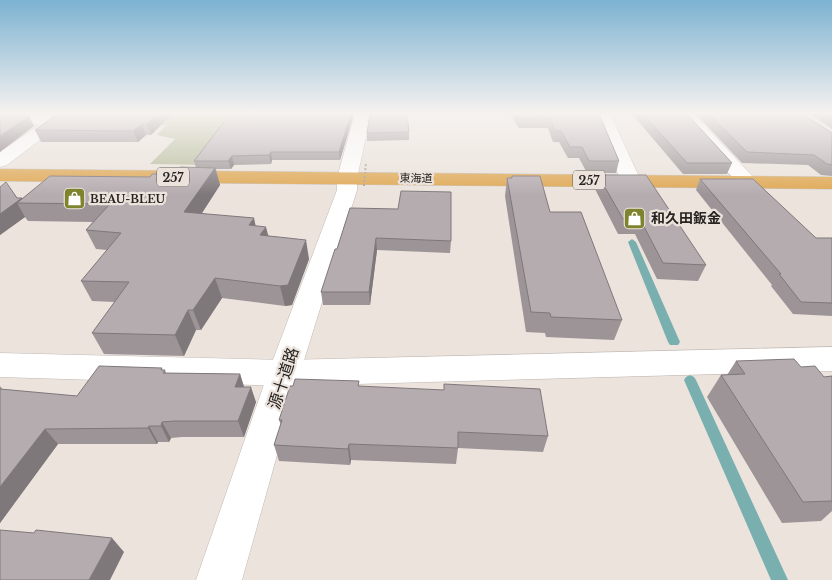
<svg xmlns="http://www.w3.org/2000/svg" width="832" height="580" font-family="'Libre Baskerville','Noto Sans JP',serif">
<style>
.green{fill:#b5bb9a}
.lines{fill:none;stroke-linecap:round;stroke-linejoin:round}
.stream{fill:#7aafb0;fill-rule:evenodd}
.minor-casing{stroke:#c1b9b3;stroke-width:1}
.tertiary-casing{stroke:#c1b9b3;stroke-width:1}
.secondary-casing{stroke:#c1b9b3;stroke-width:1}
.trunk-casing{stroke:#c2c1c1;stroke-width:1}
.minor{fill:#fff;fill-rule:evenodd}
.tertiary{fill:#fff;fill-rule:evenodd}
.secondary{fill:#fff;fill-rule:evenodd}
.trunk{fill:#dfa854;fill-rule:evenodd}
.path-bridge{stroke:#a8a29c;stroke-width:2;stroke-dasharray:2 2;stroke-linecap:butt}
.wall{fill:#9c9497}
.shaded-wall{fill:#7f787b}
.building{fill:#b5acb0;stroke:#7f787b}
.labels{text-anchor:middle;dominant-baseline:central;stroke-width:4.5;stroke-linejoin:round;paint-order:stroke}
.far-street-label{font-size:11px;fill:#262320;stroke:#ebe3dc}
.far-poi-label{font-size:11px;font-weight:bold;fill:#262320;stroke:#ebe3dc;text-anchor:start}
.shield{fill:#ebe3dc;stroke:#615d58;stroke-width:1}
.shield-label{font-size:12px;font-weight:bold;fill:#262320}
.poi-label{font-size:14px;font-weight:bold;fill:#262320;stroke:#ebe3dc;text-anchor:start}
.near-street-label{font-size:16px;fill:#262320;stroke:#ebe3dc}
</style>
<rect width="100%" height="100%" fill="#ebe3dc"/>
<path class="green" d="M147,114H222L227,116L224,119L259,118L210,165L150,164L175,139L157,135L166,125L159,126Z"/>
<g class="lines">
<path class="stream" d="M632,239L636,242L680,342L678,345H670L668,342L628,242Z
M690,375L694,377L696,380L788,580H771L684,380L686,377Z"/>
<defs>
<path id="minor" d="M0,114L57,115L63,117L65,120L63,123L57,125L19,124L0,119Z
M355,114H371L357,178V190L300,373L242,580H196L268,373L337,190V178Z
M594,114H610L641,181L638,185L631,187L624,185L621,181Z
M677,114H694L754,178L757,182L754,186L747,188L740,186Z"/>
<path id="tertiary" d="M832,347V371L284,386L0,377V353L284,360Z"/>
<path id="secondary" d="M55,114H74L7,165L0,167V152Z"/>
<path id="trunk" d="M0,169L832,177V189L0,181Z"/>
</defs>
<use href="#minor" class="minor-casing"/>
<use href="#tertiary" class="tertiary-casing"/>
<use href="#secondary" class="secondary-casing"/>
<use href="#trunk" class="trunk-casing"/>
<use href="#minor" class="minor"/>
<use href="#tertiary" class="tertiary"/>
<use href="#secondary" class="secondary"/>
<use href="#trunk" class="trunk"/>
<path class="path-bridge" d="M364,186L366,162"/>
</g>
<path class="wall" d="M172,114L151,135H146L138,142H41L35,130Z
M230,114H354L340,160H272L271,164L234,165L231,169H216L220,185L202,213L255,226L269,236L309,259L292,305L285,306L222,298L201,330H196L184,356L104,354L92,333L115,302L92,301L81,281L107,250L96,249L86,230L93,222L28,221L25,217L0,235V187L17,198H23L150,177L174,174L196,168L194,161Z
M510,114H599L619,161L616,173H587L579,158H568L559,142H553L548,128H519Z
M632,114H687L732,163L727,174H683Z
M696,114H802L832,133V176L821,175L808,165L742,163Z
M810,114H832V129Z
M409,132V140L367,141V133Z
M598,175L706,265L698,281L657,279L635,234H618L595,189Z
M512,176L550,212L622,320L614,340L546,337L545,333L526,332L505,196L507,178H511Z
M700,179L816,238H832V316L793,314L771,286L772,285L696,190Z
M350,208L451,241L450,253L377,250L370,305H323L321,292L337,249Z
M736,361L801,367L824,377L832,376V511L821,521L782,523L707,397L721,375H727Z
M162,368V370H165L166,373L240,374L244,387L256,402L244,437H182L171,438L169,442H158L157,444H58L0,523V386L3,390L77,396Z
M360,386L548,436L543,452L458,448L456,464L351,460L350,465L279,461L274,445L281,425L279,420Z"/>
<path class="shaded-wall" d="M157,114H172L151,135L147,124Z
M351,114H354L340,160L339,152Z
M29,116L34,126L0,152V136Z
M142,124L146,135L138,142L133,131Z
M271,152L272,160L271,164L269,155Z
M232,156L234,165L231,169L228,161Z
M215,168L220,185L191,230L184,212Z
M22,198L25,203H17L25,217L0,235V214Z
M254,218L258,237L249,225Z
M266,227L271,246L260,235Z
M376,238L377,250L370,305L369,292Z
M306,240L309,259L292,305L285,306L280,286Z
M215,278L222,298L201,330L193,310Z
M188,310L196,330L184,356L175,335Z
M240,374L245,390L235,387Z
M251,387L256,402L244,437L238,421Z
M162,422L171,438L169,442L161,426Z
M149,426L158,442L157,444L148,428Z
M45,429L58,444L0,523V487Z
M349,444L351,460L350,465L348,449Z
M112,538L124,552L110,580H89Z"/>
<path class="building" d="M0,114H9L13,115L29,116L0,136Z
M57,114H157L147,124H142L133,131L35,130Z
M230,114H351L339,152H271L269,155L232,156L228,161H194Z
M370,114H407L409,132L367,133Z
M518,114H599L619,161H589L582,147H570L561,131H555L549,117L520,118Z
M643,114H687L732,163H687Z
M709,114H802L832,133V165L827,164L814,155L747,152Z
M180,167L215,168L184,212L254,218L249,225L266,227L260,235L306,240L288,285L280,286L215,278L193,310H188L175,335L92,333L129,282L81,281L121,233L86,230L110,204L17,203L50,176L150,177L152,174H174Z
M598,175H646L706,265L663,263L640,219H623Z
M512,176H540L550,212H581L622,320L551,317L550,313L531,312L507,178H512Z
M700,179H753L816,238H832V303L801,302L779,274H781Z
M6,182L17,198H22L0,214V187Z
M401,191L451,192V241L376,238L369,292H321L335,249H337L350,208L398,209Z
M794,359L801,367L815,366L824,377L832,376V501L803,502L721,375L745,374L736,361Z
M99,366L162,368L161,370H165L163,373L240,374L235,387H251L238,421H174L162,422L161,426H149L148,428L45,429L0,487V389L77,396Z
M295,379L359,381L358,386L444,390V384L540,389L548,436L458,432V448L349,444L348,449L274,445L282,420H279L290,386H293Z
M0,530L34,533L36,530L112,538L89,580H0Z"/>
<linearGradient id="sky" x2="0" y2="1"><stop stop-color="#7cb2d2"/><stop offset="0.58" stop-color="#f6f2ef"/><stop offset="1" stop-color="#f6f2ef" stop-opacity="0"/></linearGradient>
<rect width="832" height="195" fill="url(#sky)"/>
<defs>
<symbol id="shop-square" viewBox="-11 -11 22 22"><rect x="-9" y="-9" width="18" height="18" rx="4" fill="#7e832e" stroke="#ebe3dc"/><path d="M-5-2.5h2.3a2.7 3.5 0 0 1 5.4 0H5L5.5 6h-11ZM-1.5-2.5h3a1.5 2.3 0 0 0-3 0Z" fill="#fff"/></symbol>
</defs>
<g fill-rule="evenodd">
<use href="#shop-square" x="62" y="186" width="25" height="25"/>
<use href="#shop-square" x="622" y="206" width="25" height="25"/>
</g>
<g class="labels">
<g class="far-street-label">
<text transform="translate(416 178) rotate(1)">東海道</text>
</g>
<g class="far-poi-label">
<text x="90" y="199">BEAU-BLEU</text>
</g>
<g class="shield">
<rect x="157" y="167.5" width="32" height="19" rx="4"/>
<rect x="573" y="170.5" width="32" height="19" rx="4"/>
</g>
<g class="shield-label">
<text x="173" y="177">257</text>
<text x="589" y="180">257</text>
</g>
<g class="poi-label">
<text x="651" y="218">和久田鈑金</text>
</g>
<g class="near-street-label">
<text transform="translate(283 378) rotate(-72)">源十道路</text>
</g>
</g>
</svg>
